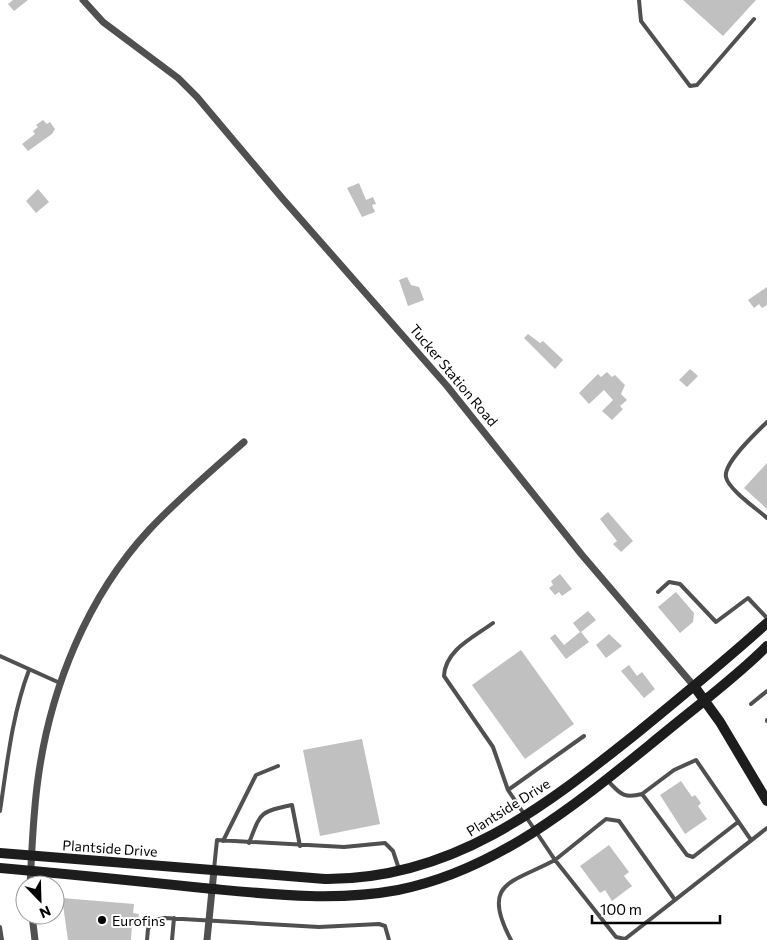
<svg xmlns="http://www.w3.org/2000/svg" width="767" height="940" font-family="Commissioner,sans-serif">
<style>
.building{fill:#c0c0c0}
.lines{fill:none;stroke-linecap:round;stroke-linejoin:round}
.lane{stroke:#505050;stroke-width:4}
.street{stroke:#505050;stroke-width:7}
.secondary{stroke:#1d1d1d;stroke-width:10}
.poi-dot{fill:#000;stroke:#fff;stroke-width:2}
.labels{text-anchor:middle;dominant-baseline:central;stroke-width:4;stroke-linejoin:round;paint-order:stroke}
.street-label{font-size:14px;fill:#000;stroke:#fff}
.poi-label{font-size:14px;fill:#000;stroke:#fff;text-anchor:start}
</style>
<rect width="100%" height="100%" fill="#fff"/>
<path class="building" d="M13,0H28L14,11L8,4Z
M683,0H756L723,36Z
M43,120L47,124L50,122L55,129L52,134L28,151L22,144L35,134L33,131L38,127L36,125Z
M359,183L366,200L373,197L376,204L372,205L375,212L362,217L347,188Z
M38,189L49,202L36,213L26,201Z
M407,277L411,285L419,287L424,300L408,306L399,280Z
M767,287V305L762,308L759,304L754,308L748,300Z
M528,334L540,343L543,341L560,357L563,360L555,369L524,338Z
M690,369L698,376L687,387L679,380Z
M607,372L612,377L615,375L625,385L621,394L627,400L620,406L623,409L612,420L602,411L613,400L604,390L589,404L579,393L598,374L601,377Z
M767,463V509L744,488Z
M608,512L633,541L621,552L613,544L617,541L600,519Z
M560,574L572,589L562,596L559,592L555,595L549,588L553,585L551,581Z
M676,592L694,613L693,622L680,633L658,607Z
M588,611L596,620L581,632L589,642L566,659L550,638L555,634L564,645L580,632L573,623Z
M609,634L622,646L606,658L596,645Z
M521,650L574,724L525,759L472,685Z
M629,665L637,676L642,672L655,689L644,698L621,671Z
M362,739L380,824L320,836L303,750Z
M681,781L692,797L695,795L701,803L698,806L707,819L685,834L660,795Z
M609,845L629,872L624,876L632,886L612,901L605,890L600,893L580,866Z
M62,898L134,904L133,913L139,914L138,926L132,925L131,940H68Z"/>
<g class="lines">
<path class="lane" d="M639,0L641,21L690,86L697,85L754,19
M767,422C757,432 723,463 726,477C728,489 757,509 767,518
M658,592L669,582L680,584L716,622L748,598L767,618
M493,623C474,637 445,650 444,676L493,747L508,790L555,860C512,883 480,882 511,940
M0,656L60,683
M751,704L767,691
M767,721V720
M607,780C620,793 622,799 642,794
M508,790L584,736
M0,811C7,764 12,715 29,670
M738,822L693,857L687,855L642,794L674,770L696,760L751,840
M223,841L256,775L278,766
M249,843C261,812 259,812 292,805L300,846
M214,869L217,840L344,847L385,843L393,851L399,869
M675,900L619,821L606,819L555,860L616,937L625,939L767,828
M0,927L2,940
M147,940L148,929L154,920L165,918L319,927L379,924L385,926L389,940
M172,940L174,918"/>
<path class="street" d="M83,0L103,22L178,78L197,97L282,198L447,386L582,555L694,686
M30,885C32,850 33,814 38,779C50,689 87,597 149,530C179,498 212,470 244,442
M32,915L35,940
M207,940L214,870"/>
<path class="secondary" d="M694,686L720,722L767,801
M0,853L325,879C451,880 543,808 637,733C681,697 725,661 767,623
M0,868C68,874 136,881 203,888C268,894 334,902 398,890C500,870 584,798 663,734C698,705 735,678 767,646"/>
</g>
<circle class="poi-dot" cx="102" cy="920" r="5"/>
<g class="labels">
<g class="street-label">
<text transform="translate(454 375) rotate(50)">Tucker Station Road</text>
<text transform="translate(508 807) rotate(-32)">Plantside Drive</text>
<text transform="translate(110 848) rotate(4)">Plantside Drive</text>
</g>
<g class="poi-label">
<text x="112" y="920">Eurofins</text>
</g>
</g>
<g transform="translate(40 900) rotate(157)"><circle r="24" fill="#ffffff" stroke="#999999"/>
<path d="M0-4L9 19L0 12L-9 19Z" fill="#000000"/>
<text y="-8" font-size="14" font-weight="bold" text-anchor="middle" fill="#000000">N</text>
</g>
<path d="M592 915v8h128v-8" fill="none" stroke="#000000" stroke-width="2.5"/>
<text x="600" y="915" font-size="15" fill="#000000" stroke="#ffffff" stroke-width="4" paint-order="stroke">100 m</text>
</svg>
